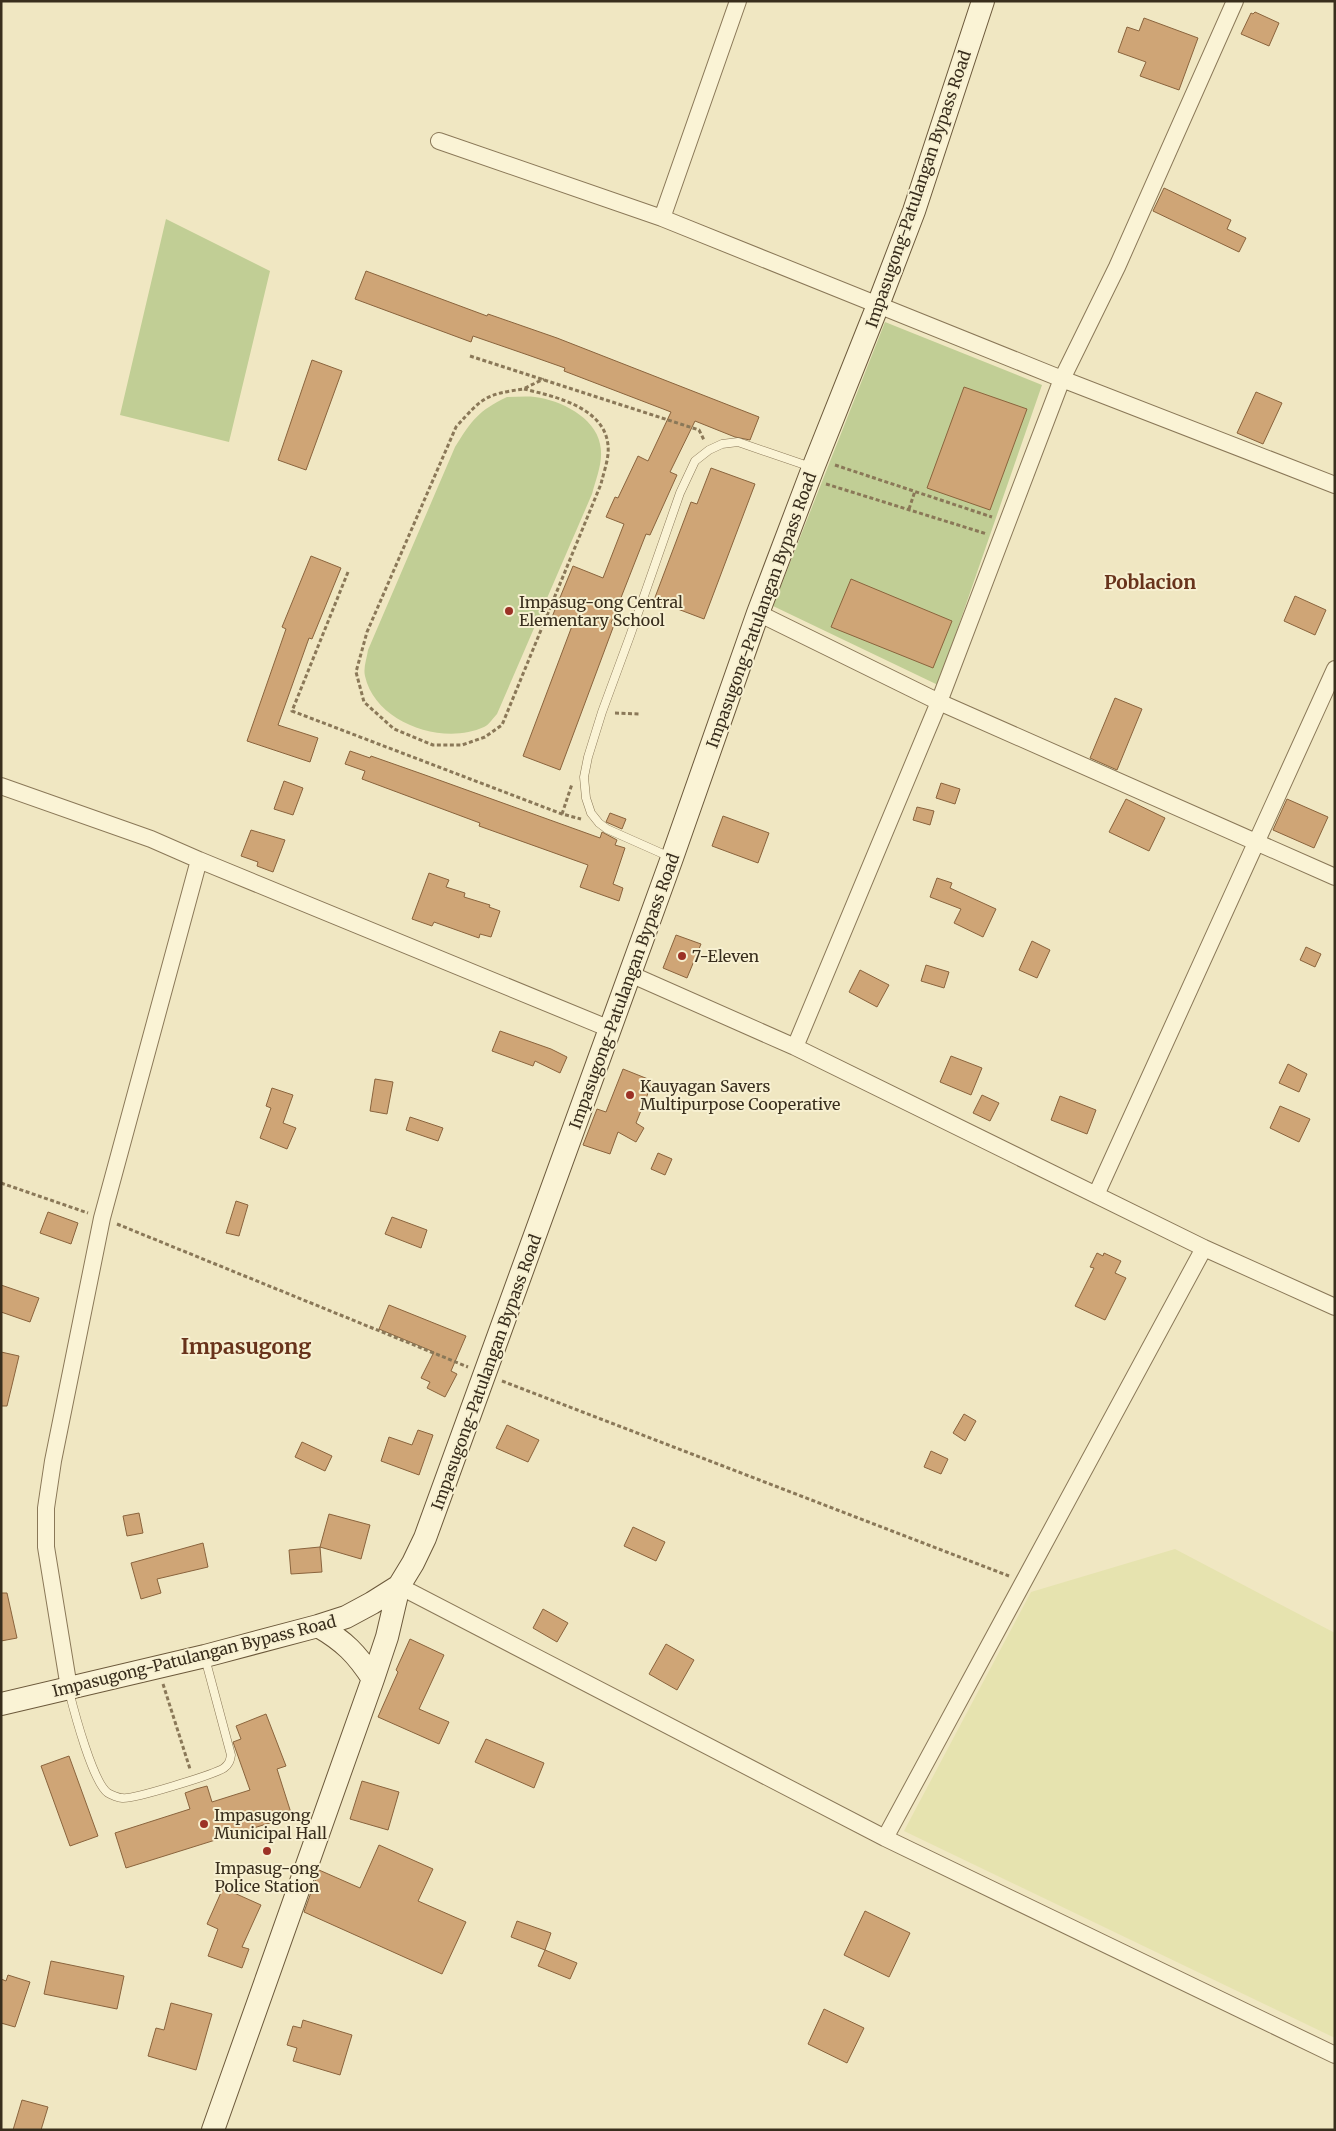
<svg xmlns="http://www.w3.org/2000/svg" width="1336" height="2131" font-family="Merriweather,serif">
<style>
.farmland{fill:#e6e3af}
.green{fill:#c1ce95}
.building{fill:#cfa576;stroke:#8a643d}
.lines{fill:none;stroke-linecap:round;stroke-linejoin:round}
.lane-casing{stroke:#8a7858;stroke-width:9}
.street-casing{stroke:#8a7858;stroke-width:18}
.secondary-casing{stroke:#6c593b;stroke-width:24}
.path{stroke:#8a7858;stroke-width:3;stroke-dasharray:4 2.5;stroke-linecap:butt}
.lane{stroke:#faf3d5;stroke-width:8}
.street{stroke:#faf3d5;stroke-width:16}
.secondary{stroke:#faf3d5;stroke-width:22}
.poi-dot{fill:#9c3226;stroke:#f7f0d1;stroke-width:2}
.labels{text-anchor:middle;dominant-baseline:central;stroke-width:4;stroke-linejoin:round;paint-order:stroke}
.street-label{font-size:16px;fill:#392e1d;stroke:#f7f0d1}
.poi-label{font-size:16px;fill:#392e1d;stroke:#f7f0d1;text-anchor:start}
.quarter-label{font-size:19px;font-weight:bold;fill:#68331b;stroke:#f7f0d1}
.district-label{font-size:21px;font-weight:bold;fill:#68331b;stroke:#f7f0d1}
</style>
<rect width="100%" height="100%" fill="#f0e7c2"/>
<path class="farmland" d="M1175,1549L1335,1633V2038L904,1831L1031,1592Z"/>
<path class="green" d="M166,219L270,271L229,442L120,415Z
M885,322L1042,385L938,685L773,606Z
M507,397C516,397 526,396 535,397C560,400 595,417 600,444C604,461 596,478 592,494L497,714C493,718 489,725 484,727C443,746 375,723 365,676C363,668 367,658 368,650L455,447C472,420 478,411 507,397Z"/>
<path class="building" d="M1255,12L1279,23L1269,46L1241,34L1251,13L1253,14Z
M1144,18L1198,38L1179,90L1140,76L1146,62L1118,52L1127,27L1139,31Z
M1164,188L1231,220L1227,229L1246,238L1239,252L1153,211Z
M366,271L487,316L488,314L557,338L759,417L750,440L735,437L695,421L670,472L677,475L650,535L646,534L611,623L614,625L560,770L523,756L572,626L552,617L573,566L603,578L624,524L606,517L615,497L618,498L638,456L648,461L671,412L564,371L565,368L528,355L473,336L471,342L355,299Z
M312,360L342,371L306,470L278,460Z
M964,387L1027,409L990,510L927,488Z
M1256,392L1282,403L1263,444L1237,433Z
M711,468L755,484L704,619L654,600L691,502L697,504Z
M311,556L341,568L312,639L309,638L278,725L318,738L310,762L247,741L286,629L282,627Z
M851,579L952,621L933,668L831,627Z
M1295,596L1326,610L1315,635L1284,621Z
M1115,698L1142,709L1117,770L1090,758Z
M350,751L370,758L371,756L425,775L600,838L602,832L617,840L615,845L625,848L613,884L623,888L619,901L580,887L588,865L479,826L480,823L362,779L365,771L345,764Z
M284,781L303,788L293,815L274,809Z
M941,783L960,789L955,804L936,798Z
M1126,799L1165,818L1149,851L1109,832Z
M1287,799L1328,817L1314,848L1273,830Z
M917,807L934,811L930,825L913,820Z
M610,813L626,819L622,829L606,822Z
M723,816L769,833L758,863L712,846Z
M251,830L285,840L273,872L257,866L258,862L241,856Z
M429,873L449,880L446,887L465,893L464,897L490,905L489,907L500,911L491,937L480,934L479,938L434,922L432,926L412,919Z
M937,878L952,883L950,888L996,909L983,937L954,923L961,909L930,897Z
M676,935L701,944L687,978L663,968Z
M1032,941L1050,950L1037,978L1019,970Z
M1306,947L1321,954L1315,967L1300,960Z
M926,965L949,972L944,988L921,981Z
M860,970L889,985L877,1007L849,992Z
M500,1031L551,1049L567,1057L560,1073L535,1061L533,1066L492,1051Z
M951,1056L982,1068L971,1095L940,1082Z
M1288,1064L1307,1074L1299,1092L1279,1083Z
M623,1069L653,1081L636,1123L644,1128L636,1142L618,1132L610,1154L583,1145L597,1109L606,1112Z
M375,1079L393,1082L387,1114L370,1111Z
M272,1088L293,1095L283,1123L296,1128L287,1149L260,1138L271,1108L266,1106Z
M982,1095L999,1103L990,1121L973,1113Z
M1060,1096L1096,1110L1087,1134L1051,1120Z
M1280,1106L1310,1119L1299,1142L1270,1128Z
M410,1117L443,1128L438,1141L406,1130Z
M658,1153L672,1159L665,1175L651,1169Z
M236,1201L248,1205L239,1236L226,1233Z
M48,1212L78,1223L71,1244L40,1233Z
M392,1217L427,1230L421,1248L385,1234Z
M1097,1253L1103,1256L1104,1253L1121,1261L1115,1273L1126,1278L1105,1320L1075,1306L1094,1268L1090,1267Z
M1,1285L39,1298L30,1322L1,1312Z
M389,1305L466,1336L451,1371L457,1374L445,1397L427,1388L430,1382L421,1378L434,1352L379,1329Z
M1,1352L19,1356L7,1406H1Z
M964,1414L976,1421L965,1441L953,1433Z
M507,1425L539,1440L528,1462L496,1448Z
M418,1430L433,1435L419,1475L381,1461L389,1437L412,1445Z
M302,1442L332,1456L325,1471L295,1457Z
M931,1451L948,1459L941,1474L924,1467Z
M139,1513L143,1533L127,1536L123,1516Z
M329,1514L370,1525L361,1559L320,1547Z
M633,1527L665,1542L656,1561L624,1546Z
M203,1543L208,1567L157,1579L161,1593L141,1599L131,1563Z
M320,1547L322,1572L291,1574L289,1550Z
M1,1593H7L17,1638L1,1641Z
M543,1609L568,1623L557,1642L533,1628Z
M410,1639L444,1655L419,1709L449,1722L439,1744L378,1717L398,1672L396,1670Z
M666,1644L694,1660L677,1690L649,1674Z
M266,1714L286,1766L277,1769L292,1816L126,1868L115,1833L190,1809L185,1793L196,1789L207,1786L212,1802L250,1790L233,1742L241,1739L236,1726Z
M486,1739L544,1763L534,1788L475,1762Z
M69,1756L98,1836L70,1846L41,1766Z
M362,1781L399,1792L388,1830L350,1819Z
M379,1845L433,1869L418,1901L466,1922L442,1974L304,1912L319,1870L360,1888Z
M223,1888L261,1905L242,1947L249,1949L242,1968L208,1956L218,1929L207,1924Z
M865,1911L910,1933L889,1977L844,1955Z
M517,1921L551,1933L545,1950L511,1937Z
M545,1950L577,1963L570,1979L538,1966Z
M51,1961L124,1976L117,2009L44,1994Z
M8,1975L30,1982L15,2027L1,2023V1979L6,1981Z
M171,2003L212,2014L196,2070L148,2056L156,2028L164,2030Z
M824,2009L864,2028L847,2063L808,2044Z
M303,2020L352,2035L340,2075L293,2061L297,2048L287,2045L293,2026L301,2028Z
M22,2100L48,2107L41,2130H13Z"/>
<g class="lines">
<defs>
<path id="lane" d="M670,857L607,829L599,823L591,813L586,798L584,777L588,757L602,712L630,636L680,493L695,461L709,450L722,444L738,442L811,467
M69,1691C74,1711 93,1783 108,1793C111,1795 119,1798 122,1798C132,1800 215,1774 224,1768C229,1764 230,1761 231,1755L205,1658"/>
<path id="street" d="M439,141L662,218L1062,379L1117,267L1235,1
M662,218L738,1
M758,613L939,702L1335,877
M1,786L151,839L199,860
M630,974L795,1047L1204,1248L1335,1307
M795,1047L939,702L1062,379L1335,485
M1096,1195L1335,669
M399,1586L885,1838L1335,2055
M69,1688L46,1547V1508L53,1461L102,1218L199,860L610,1029
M885,1838L1204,1248"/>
<path id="secondary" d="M318,1626C344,1641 357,1654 373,1679
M1,1704L205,1656L318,1626L346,1617L372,1603L399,1586L413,1563L425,1538L672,858L758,613L813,468L878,305L914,211L983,1
M213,2130L373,1679L387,1637L399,1586"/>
</defs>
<use href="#lane" class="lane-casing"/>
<use href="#street" class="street-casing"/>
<use href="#secondary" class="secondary-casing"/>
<path class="path" d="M470,356L699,430L704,440
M525,388L544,379
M524,389C557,397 612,409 608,454C607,464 603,475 601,484L502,725L485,737L462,745H433L394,729L364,702L356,672L367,632L456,427C482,398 485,394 524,389Z
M835,465L992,517
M826,484L987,534
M909,509L915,491
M348,572L292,711L562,814L581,819
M615,713L639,714
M562,814L572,784
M1,1183L88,1213
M117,1224L468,1367
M502,1381L1009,1576
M163,1684L190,1769"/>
<use href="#lane" class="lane"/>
<use href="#street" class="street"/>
<use href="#secondary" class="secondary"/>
</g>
<g class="poi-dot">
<circle cx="509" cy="611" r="5"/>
<circle cx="682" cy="956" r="5"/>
<circle cx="630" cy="1095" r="5"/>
<circle cx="204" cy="1824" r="5"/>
<circle cx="267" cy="1851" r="5"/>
</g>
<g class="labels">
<g class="street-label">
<text transform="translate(918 189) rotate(-71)">Impasugong-Patulangan Bypass Road</text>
<text transform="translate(761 610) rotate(-70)">Impasugong-Patulangan Bypass Road</text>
<text transform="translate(624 991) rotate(-70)">Impasugong-Patulangan Bypass Road</text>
<text transform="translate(486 1372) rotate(-70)">Impasugong-Patulangan Bypass Road</text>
<text transform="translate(194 1656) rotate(-14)">Impasugong-Patulangan Bypass Road</text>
</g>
<g class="poi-label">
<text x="519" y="602">Impasug-ong Central<tspan x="519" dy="18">Elementary School</tspan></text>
<text x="692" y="956">7-Eleven</text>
<text x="640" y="1086">Kauyagan Savers<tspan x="640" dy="18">Multipurpose Cooperative</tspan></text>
<text x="214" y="1815">Impasugong<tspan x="214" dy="18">Municipal Hall</tspan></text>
<text x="267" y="1868" text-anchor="middle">Impasug-ong<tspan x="267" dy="18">Police Station</tspan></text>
</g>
<g class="quarter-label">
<text x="1150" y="582">Poblacion</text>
</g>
<g class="district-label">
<text x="246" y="1346">Impasugong</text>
</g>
</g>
<rect width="1336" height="2131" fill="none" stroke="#392e1d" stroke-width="5"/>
</svg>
